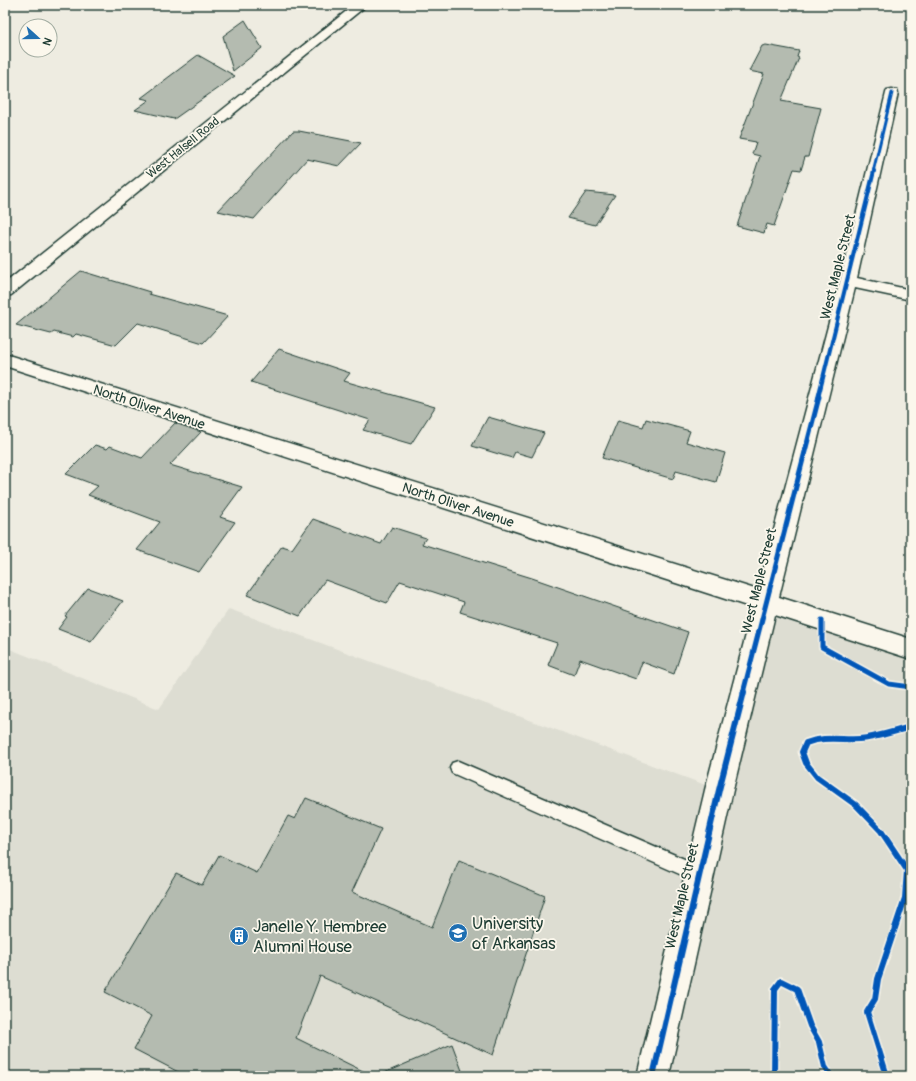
<svg xmlns="http://www.w3.org/2000/svg" width="916" height="1081" font-family="Pangolin,sans-serif">
<style>
.built{fill:#ddddd2}
.building{fill:#b4bbb0;stroke:#1f3d34}
.lines{fill:none;stroke-linecap:round;stroke-linejoin:round}
.lane-casing{stroke:#1f3d34;stroke-width:3}
.street-casing{stroke:#1f3d34;stroke-width:3}
.lane{fill:#fbf7ec;fill-rule:evenodd}
.street{fill:#fbf7ec;fill-rule:evenodd}
.cycleway-far3-casing{stroke:#fbf7ec;stroke-width:4.5}
.cycleway-far2-casing{stroke:#fbf7ec;stroke-width:6}
.cycleway-far1-casing{stroke:#fbf7ec;stroke-width:8}
.cycleway-casing{stroke:#fbf7ec;stroke-width:9}
.cycleway-far3{stroke:#0057b8;stroke-width:3}
.cycleway-far2{stroke:#0057b8;stroke-width:4}
.cycleway-far1{stroke:#0057b8;stroke-width:5}
.cycleway{stroke:#0057b8;stroke-width:6}
.labels{text-anchor:middle;dominant-baseline:central;stroke-width:3.5;stroke-linejoin:round;paint-order:stroke}
.far-street-label{font-size:12px;fill:#1f3d34;stroke:#fbf7ec}
.street-label{font-size:14px;fill:#1f3d34;stroke:#fbf7ec}
.near-poi-label{font-size:17px;fill:#1f3d34;stroke:#fbf7ec;text-anchor:start}
</style>
<rect width="100%" height="100%" fill="#eeece1"/>
<filter id="ink" filterUnits="userSpaceOnUse"><feTurbulence type="fractalNoise" baseFrequency=".025" numOctaves="2"/><feDisplacementMap in="SourceGraphic" scale="8" xChannelSelector="R" yChannelSelector="G"/><feConvolveMatrix kernelMatrix="1 2 1 2 8 2 1 2 1" color-interpolation-filters="sRGB"/></filter>
<g filter="url(#ink)">
<path class="built" d="M765,603L911,649V1076H5V647L159,709L229,609L719,790Z"/>
<path class="building" d="M245,20L262,48L233,71L223,36Z
M766,45L799,51L797,57L799,58L781,101L821,108L808,157H805L801,170L794,169L774,226L767,224L764,233L737,226L760,156L752,154L756,142L739,139L764,74L749,71L762,46Z
M198,55L235,76L174,119L135,110L149,100L141,98Z
M293,131H299L361,143L339,166L307,159L254,219L218,211Z
M586,192L615,195L595,225L568,218Z
M81,271L150,292L149,294L228,316L203,343L138,323L116,345L76,334L73,337L54,332L51,334L16,325Z
M279,349L350,373L344,381L435,407L411,444L363,430L370,420L251,382Z
M488,417L544,433L532,457L515,452L512,458L472,446Z
M646,419L690,431L686,442L725,453L716,482L676,471L673,479L602,458L618,420L643,427Z
M175,423L201,432L170,465L242,487L220,517L235,522L199,572L137,550L160,522L88,495L98,486L66,474L95,445L107,449L110,446L142,458Z
M313,519L381,544L392,527L426,538L422,544L532,578L688,632L674,674L642,662L636,679L580,659L574,675L548,665L557,643L460,612L464,602L400,581L387,603L325,580L300,616L247,595L282,546L292,549Z
M88,588L123,601L91,642L58,629L67,617L65,616Z
M306,798L381,829L352,892L432,927L459,860L545,896L493,1055L320,976L296,1038L373,1076H186L134,1049L152,1016L105,992L176,873L202,885L219,855L257,873L288,816L295,819Z
M452,1044L464,1076H377Z"/>
<g class="lines">
<defs>
<path id="lane" d="M458,761L705,868L707,874L705,880L699,882L693,880L452,773L450,768L452,763Z"/>
<path id="street" d="M354,5H367L11,295L5,296V283Z
M892,89L897,90L898,93L857,278L911,290V300L855,288L779,597L911,639V659L775,615L733,790L669,1076H637L705,790L753,608L5,366V354L758,590L840,281L886,93L887,90Z"/>
</defs>
<use href="#lane" class="lane-casing"/>
<use href="#street" class="street-casing"/>
<use href="#lane" class="lane"/>
<use href="#street" class="street"/>
<defs>
<path id="cycleway-far3" d="M873,172L892,93"/>
<path id="cycleway-far2" d="M818,398L874,171"/>
<path id="cycleway-far1" d="M822,620V647L889,684L911,687
M743,693L819,397"/>
<path id="cycleway" d="M653,1076L719,790L744,692
M774,1076L775,989L781,981L797,989L810,1026L819,1042L825,1067L831,1076
M887,1076L867,1012L875,999L878,979L905,898L907,870L881,831L856,805L817,777L806,763L802,752L806,743C823,736 841,740 859,739C876,738 894,731 911,727"/>
</defs>
<use href="#cycleway-far3" class="cycleway-far3-casing"/>
<use href="#cycleway-far2" class="cycleway-far2-casing"/>
<use href="#cycleway-far1" class="cycleway-far1-casing"/>
<use href="#cycleway" class="cycleway-casing"/>
<use href="#cycleway-far3" class="cycleway-far3"/>
<use href="#cycleway-far2" class="cycleway-far2"/>
<use href="#cycleway-far1" class="cycleway-far1"/>
<use href="#cycleway" class="cycleway"/>
</g>
</g>
<defs>
<symbol id="university-disc" viewBox="-11 -11 22 22"><circle r="9.5" fill="#1f6fb2" stroke="#fbf7ec"/><path d="M0-5L7-2L0 1L-7-2ZM-4 1L0 2.5L4 1V4Q0 6-4 4Z" fill="#fff"/></symbol>
<symbol id="building-disc" viewBox="-11 -11 22 22"><circle r="9.5" fill="#1f6fb2" stroke="#fbf7ec"/><path d="M-4-6H4V6H1V3H-1V6H-4ZM-2.5-4.3h1.7v1.8h-1.7ZM.8-4.3h1.7v1.8H.8ZM-2.5-1h1.7V.8h-1.7ZM.8-1h1.7V.8H.8Z" fill="#fff"/></symbol>
</defs>
<g fill-rule="evenodd">
<use href="#university-disc" x="447" y="922" width="22" height="22"/>
<use href="#building-disc" x="228" y="925" width="22" height="22"/>
</g>
<g class="labels">
<g class="far-street-label">
<text transform="translate(183 148) rotate(-39)">West Halsell Road</text>
</g>
<g class="street-label">
<text transform="translate(838 267) rotate(-76)">West Maple Street</text>
<text transform="translate(149 407) rotate(18)">North Oliver Avenue</text>
<text transform="translate(458 505) rotate(18)">North Oliver Avenue</text>
<text transform="translate(759 581) rotate(-76)">West Maple Street</text>
<text transform="translate(682 896) rotate(-77)">West Maple Street</text>
</g>
<g class="near-poi-label">
<text x="472" y="923">University<tspan x="472" dy="20">of Arkansas</tspan></text>
<text x="253" y="926">Janelle Y. Hembree<tspan x="253" dy="20">Alumni House</tspan></text>
</g>
</g>
<rect width="916" height="1081" fill="none" stroke="#fbf7ec" stroke-width="20"/>
<rect x="10" y="10" width="896" height="1061" fill="none" stroke="#1f3d34" stroke-width="1.5" filter="url(#ink)"/>
<g transform="translate(38 38) rotate(111)"><circle r="19" fill="#fbf7ec" stroke="#a3ada2"/>
<path d="M0-3L7 15L0 10L-7 15Z" fill="#1f6fb2"/>
<text y="-6" font-size="11" font-weight="bold" text-anchor="middle" fill="#1f3d34">N</text>
</g>
</svg>
